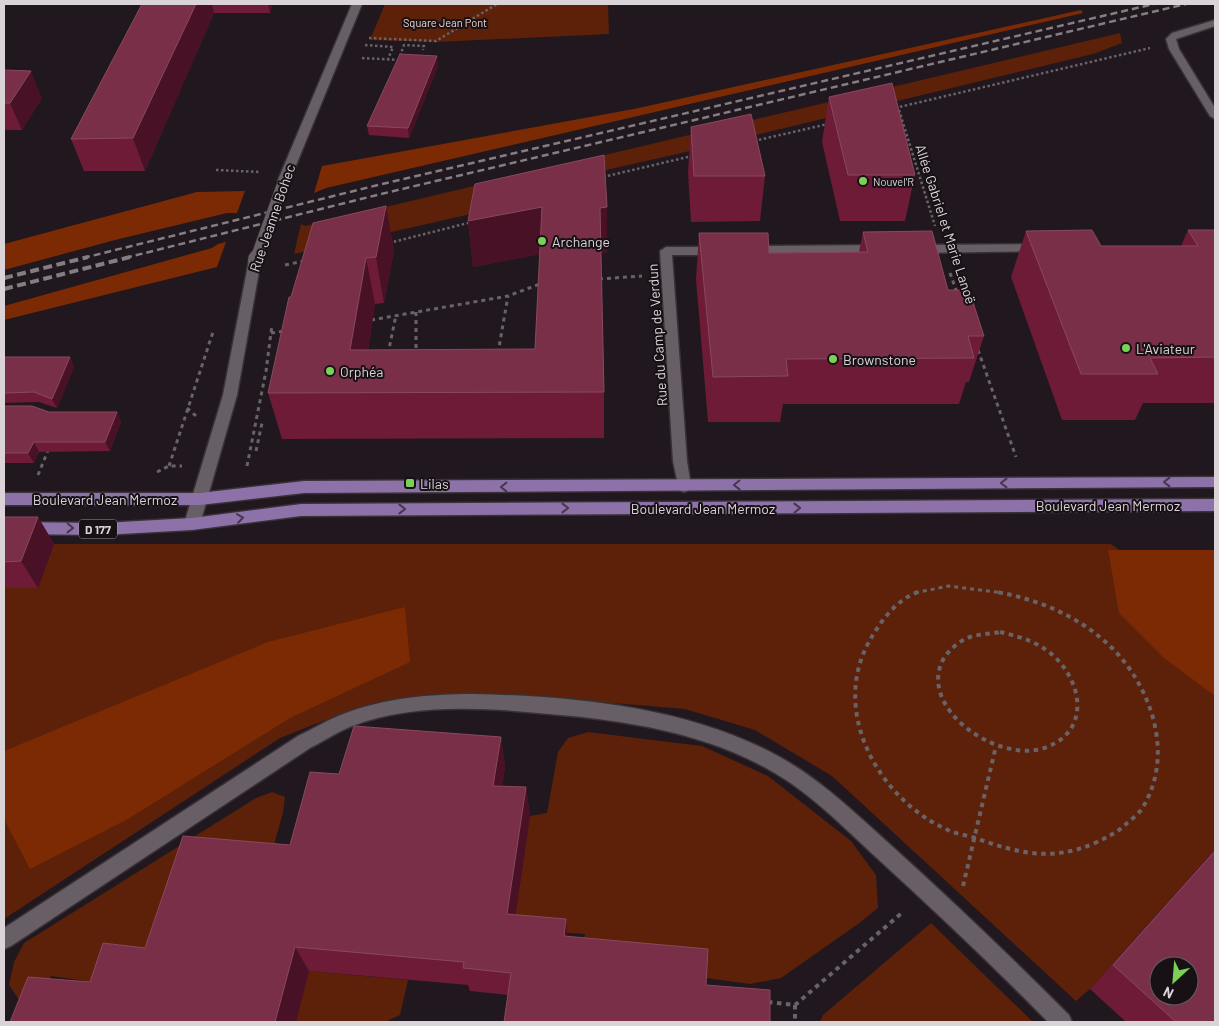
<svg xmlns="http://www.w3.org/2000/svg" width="1219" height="1026" font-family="Barlow,sans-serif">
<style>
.green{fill:#5c2108}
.forest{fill:#7b2a04}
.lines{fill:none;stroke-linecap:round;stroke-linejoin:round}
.minor-casing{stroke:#383236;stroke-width:3}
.major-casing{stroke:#383236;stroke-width:3}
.path-far2{stroke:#696267;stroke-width:2.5;stroke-dasharray:2.5 2.5;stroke-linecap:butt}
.path-far1{stroke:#696267;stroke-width:3;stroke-dasharray:4 4;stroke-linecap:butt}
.path{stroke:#696267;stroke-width:4;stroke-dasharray:4.5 4.5;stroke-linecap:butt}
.minor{fill:#685e65;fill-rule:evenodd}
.major{fill:#8d71a9;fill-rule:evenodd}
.rail-far1{stroke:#847e82;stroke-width:2.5;stroke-dasharray:7 4;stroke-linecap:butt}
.rail{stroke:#847e82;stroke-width:4;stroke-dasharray:9 4.5;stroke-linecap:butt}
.minor-bridge-far1-casing{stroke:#383236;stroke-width:12;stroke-linecap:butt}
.minor-bridge-casing{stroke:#383236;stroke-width:16;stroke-linecap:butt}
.minor-bridge-far1{stroke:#685e65;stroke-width:11}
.minor-bridge{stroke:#685e65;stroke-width:14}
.wall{fill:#6d1b36}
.shaded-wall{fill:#491125}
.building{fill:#792f48;stroke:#88495e;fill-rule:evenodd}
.oneway{stroke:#463750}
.poi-dot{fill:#7ad156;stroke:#171015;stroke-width:2}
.labels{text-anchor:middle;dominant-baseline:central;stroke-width:4;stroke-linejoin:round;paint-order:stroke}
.far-park-label{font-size:11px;fill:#f0d7ce;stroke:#171015}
.far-poi-label{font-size:11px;fill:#dad4d8;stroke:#171015;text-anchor:start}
.shield{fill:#171015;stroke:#a0999e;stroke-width:1}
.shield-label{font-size:12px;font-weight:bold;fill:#dad4d8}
.street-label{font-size:14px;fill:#dad4d8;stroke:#171015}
.poi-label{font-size:14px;fill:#dad4d8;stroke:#171015;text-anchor:start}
</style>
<rect width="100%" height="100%" fill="#20181e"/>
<path class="green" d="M385,4H608L609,34L437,42L370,40Z
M1120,33L1122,43L1093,54L677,154L499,194L493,209L294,254L301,224L305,226Z
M54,544H1111L1215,619V849L1090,989L1076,1001L832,776L755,730L685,709L552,698L431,694L356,708L280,738L4,919V588H38Z
M588,732L702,746L768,776L851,841L876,875L878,908L858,924L781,978L750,984L581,961L585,934L513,929L530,816L547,813L558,752L568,738Z
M272,792L285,797L283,813L267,869L120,986L51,976L41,996L34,1022L9,985L14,962L24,943L256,798Z
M931,923L1033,1022H820L823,1015Z
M309,971L408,980L400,1015L385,1022H295Z"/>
<path class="forest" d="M1081,10L1083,13L326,188L314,193L322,166L634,109Z
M245,191L237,213H227L115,240L4,270V244L197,192Z
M226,242L217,267L4,320V306L212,248L218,244Z
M1108,550H1215V696L1164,658L1119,613Z
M405,607L410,662L290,718L128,819L30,869L4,819V751L268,642Z"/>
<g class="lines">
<defs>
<path id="minor" d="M352,4H362L290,180L288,182H280L278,180Z
M1215,20V26L1176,39L1179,49L1215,108V119L1210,116L1169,49L1166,39L1172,33Z
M1040,244L1044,245L1046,248L1044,251L918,253L912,249L918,245Z
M880,245L884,246L886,249L884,252L750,254L744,250L750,246Z
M666,247H717L723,251L717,255H672L687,461L691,486L689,490L684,492L679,490L673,461L660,251Z
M255,256L261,260L237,395L200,524L197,528L192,530L187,528L184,524L223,395L249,260Z
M473,694C574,696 688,707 778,756C822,780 857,815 894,848C954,902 1012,958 1069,1015L1072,1022H1048C993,966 936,912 878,859C842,826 809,791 766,768C697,730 615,719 538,713C478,707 410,704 352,726C337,732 324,741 310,748L11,946L4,949V928L298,736C313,729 327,720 343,714C384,698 430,694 473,694Z"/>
<path id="major" d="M1215,477V487L304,493L200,505H4V493H200L304,481Z
M1215,499V511L301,516L192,530L103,535L4,534V522L103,523L192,518L301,504Z"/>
</defs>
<use href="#minor" class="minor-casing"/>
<use href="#major" class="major-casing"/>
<path class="path-far2" d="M369,38L436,41L497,4
M365,45L393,47L388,59
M400,56L404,45L424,46L423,50
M362,58L401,60
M895,108L1150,48
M899,110L935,226
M754,141L828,124
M216,170L260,172
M603,177L692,156
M389,243L472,222"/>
<path class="path-far1" d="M285,265L304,261
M950,273L957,293
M599,279L642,276
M416,312V349
M371,320L508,296L540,284
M271,333L285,331
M978,350L1016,457
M498,353L508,296
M388,354L396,315
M187,408L196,416
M256,451L262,423
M169,466L213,332
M247,466L266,371L272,325
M157,472L169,466H182
M38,475L49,448
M915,593L948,586L1003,593"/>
<path class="path" d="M918,592C897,599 880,622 870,640C829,711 879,800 948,830C956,834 966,835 975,838C1018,853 1051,862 1095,843C1107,837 1117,833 1126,824C1131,820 1137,815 1141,810C1178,754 1149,677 1101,638C1071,613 1035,599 997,592
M1000,632C1017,636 1035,641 1049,652C1081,677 1093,729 1047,747C1000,766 915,708 944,658C950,649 959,641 970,637C979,634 990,634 1000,632Z
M963,886L996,746
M768,1002L795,1005L904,911
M795,1005V1022"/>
<use href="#minor" class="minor"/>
<use href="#major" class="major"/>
<path class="rail-far1" d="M83,258L378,185L1154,4
M125,258L381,194L1186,4"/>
<path class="rail" d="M4,278L88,257
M4,289L130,257"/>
<defs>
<path id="minor-bridge-far1" d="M256,258L284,180"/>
<path id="minor-bridge" d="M255,260L256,257"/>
</defs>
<use href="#minor-bridge-far1" class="minor-bridge-far1-casing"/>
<use href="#minor-bridge" class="minor-bridge-casing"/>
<use href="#minor-bridge-far1" class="minor-bridge-far1"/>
<use href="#minor-bridge" class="minor-bridge"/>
</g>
<path class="wall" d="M142,4H273L270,13H214L145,171H84L71,139Z
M438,66L409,138L369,135L367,126Z
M4,70L42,98L22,130H4Z
M829,97L915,175L905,221H840L822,142Z
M691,127L765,176L760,221L691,222L688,172Z
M386,206L394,251L384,303L375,304L368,350L535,349L540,254L473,267L468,221L607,207V252L601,253L604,392V438L282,439L268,393L291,297Z
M1188,230H1215V403H1143L1135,420H1062L1011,277L1026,231L1101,246H1181Z
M863,232L948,290L984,336L969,382H966L959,404H783L780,422H708L696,279L699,233L769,253L859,252Z
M4,357H70L74,367L57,408L39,402L4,403Z
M4,406L49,412H117L121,422L110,451L39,452L34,463H4Z
M4,517H38L54,544L38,588H4Z
M501,737L505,767L502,786L526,787L530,816L515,915L566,919L567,936L508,995L470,991L468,985L309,971L296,1022H10L90,982L145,948L290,845L339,774Z
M1215,849V1022H1126L1090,989Z"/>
<path class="shaded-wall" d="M196,4H212L214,13L145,171L133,138Z
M268,4H273L270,13Z
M437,56L438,66L409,138L408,128Z
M31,71L42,98L22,130L10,103Z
M386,206L394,251L384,303L376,257Z
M542,207L545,253L473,267L468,221Z
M607,207V252L600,254V208Z
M366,258L375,304L361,393L350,350Z
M70,357L74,367L57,408L52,399Z
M117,412L121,422L110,451L105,442Z
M34,442L39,452L34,463L28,453Z
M38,517L54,544L38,588L21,561Z
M501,737L505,767L498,814L493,786Z
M526,787L530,816L512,939L507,914Z
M566,919L568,944L564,936Z
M295,947L309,971L296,1022H275Z"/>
<path class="building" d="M142,4H196L133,138L71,139Z
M400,54L437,56L408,128L367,126Z
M4,70L31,71L10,103H4Z
M892,83L915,175H848L829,97Z
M751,114L765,176H694L691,127Z
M604,155L607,207L600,208L604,392L268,393L289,297H291L313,223L386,206L376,257L366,258L350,350L535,349L542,207L468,221L475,184Z
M1092,230L1101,246H1198L1188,230H1215V357L1150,358L1158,374H1081L1026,231Z
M932,231L948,290H969L984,336H968L974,358L786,359L788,376L713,377L699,233H768L769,253L868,252L863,232Z
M4,357H70L52,399L34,392L4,393Z
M4,406H32L49,412H117L105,442H34L28,453H4Z
M4,517H38L21,561L4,562Z
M354,726L501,737L493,786L526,787L507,914L566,919L564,936L708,949L706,985L770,990V1022H504L511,973L463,968L464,962L295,947L275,1022H10L28,977L90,982L103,943L145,948L183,836L290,845L310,772L339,774Z
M1215,851V1022H1176L1113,965ZM1159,966H1189V996H1159Z"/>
<defs><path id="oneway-chevron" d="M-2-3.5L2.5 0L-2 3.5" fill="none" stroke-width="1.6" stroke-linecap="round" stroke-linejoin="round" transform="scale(1.25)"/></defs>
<g class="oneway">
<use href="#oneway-chevron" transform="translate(1167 482) rotate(180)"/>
<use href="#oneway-chevron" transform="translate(1004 483) rotate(180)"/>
<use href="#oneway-chevron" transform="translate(737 485) rotate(179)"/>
<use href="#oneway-chevron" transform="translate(504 487) rotate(-180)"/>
<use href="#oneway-chevron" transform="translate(565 508)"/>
<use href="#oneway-chevron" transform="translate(797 508) rotate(-1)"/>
<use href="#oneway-chevron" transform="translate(402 509)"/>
<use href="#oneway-chevron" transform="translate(240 518) rotate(-8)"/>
<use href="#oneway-chevron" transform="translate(70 528) rotate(1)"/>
</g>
<g class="poi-dot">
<circle cx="863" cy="181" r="5"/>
<circle cx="542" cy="241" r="5"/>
<circle cx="1126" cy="348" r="5"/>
<circle cx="833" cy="359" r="5"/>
<circle cx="330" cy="371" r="5"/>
<rect x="405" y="478" width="10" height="10" rx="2.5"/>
</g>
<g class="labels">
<g class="far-park-label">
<text x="445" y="22">Square Jean Pont</text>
</g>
<g class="far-poi-label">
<text x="873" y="181">Nouvel'R</text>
</g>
<rect class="shield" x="79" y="519.5" width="38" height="19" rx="4"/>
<g class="shield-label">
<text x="98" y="529">D 177</text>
</g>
<g class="street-label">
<text transform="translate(272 218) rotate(-71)">Rue Jeanne Bohec</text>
<text transform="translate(946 224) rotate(72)">Allée Gabriel et Marie Lanoë</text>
<text transform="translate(657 335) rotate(-94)">Rue du Camp de Verdun</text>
<text x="105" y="499">Boulevard Jean Mermoz</text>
<text x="1108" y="505">Boulevard Jean Mermoz</text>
<text x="703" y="508">Boulevard Jean Mermoz</text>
</g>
<g class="poi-label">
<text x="552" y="241">Archange</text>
<text x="1136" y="348">L'Aviateur</text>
<text x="843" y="359">Brownstone</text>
<text x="340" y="371">Orphéa</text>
<text x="420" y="483">Lilas</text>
</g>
</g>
<rect width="1219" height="1026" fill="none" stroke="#dad4d8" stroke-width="10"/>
<g transform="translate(1174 981) rotate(206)"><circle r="24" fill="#171015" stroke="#655e63"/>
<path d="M0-4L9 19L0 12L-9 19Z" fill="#7ad156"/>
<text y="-8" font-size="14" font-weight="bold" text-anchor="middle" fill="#dad4d8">N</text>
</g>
</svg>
